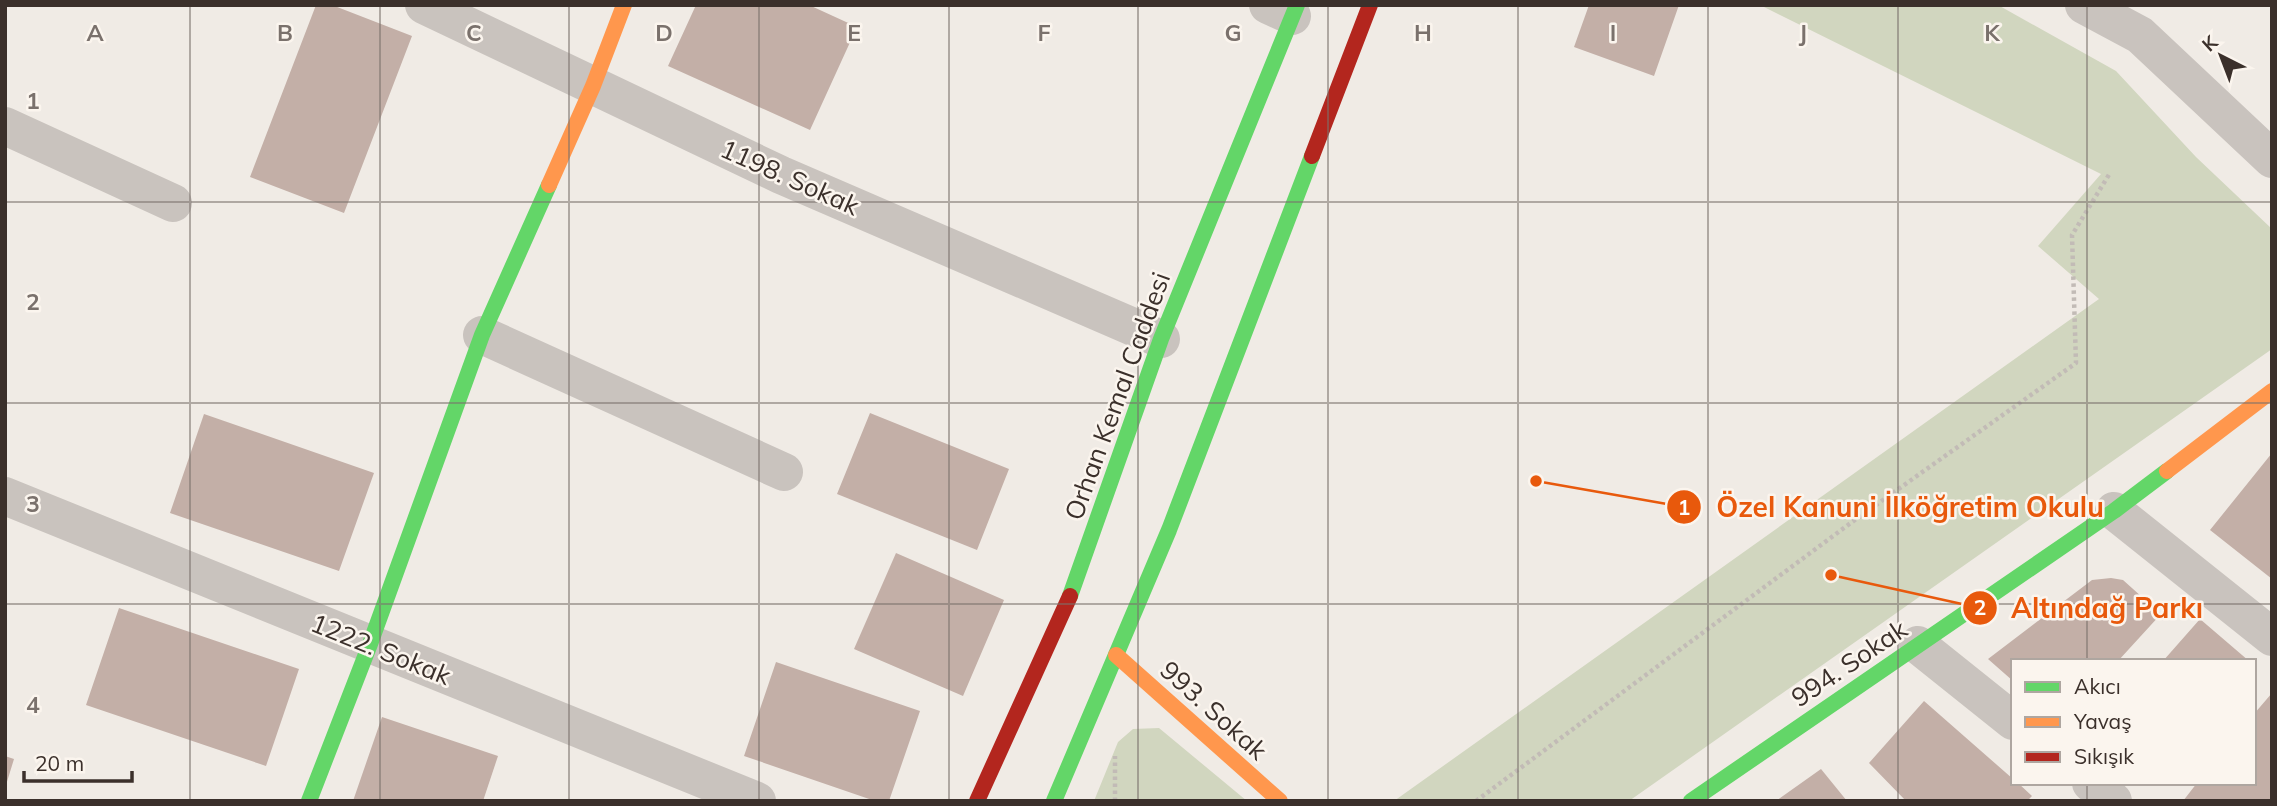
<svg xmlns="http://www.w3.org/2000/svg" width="2277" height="806" font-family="Mulish,sans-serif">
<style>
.green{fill:#d1d6bf}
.building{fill:#c3afa7}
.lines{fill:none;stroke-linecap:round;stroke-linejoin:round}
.path{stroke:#c2bbb6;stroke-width:4.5;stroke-dasharray:3.5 3.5;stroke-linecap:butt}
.street{stroke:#c9c3be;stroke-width:38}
.fast{stroke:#63d668;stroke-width:16}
.slow{stroke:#ff974d;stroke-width:16}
.jam{stroke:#b3261e;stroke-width:16}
.grid{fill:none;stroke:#7a716c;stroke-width:2;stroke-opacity:0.55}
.labels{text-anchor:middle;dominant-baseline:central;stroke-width:5;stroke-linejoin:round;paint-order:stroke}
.street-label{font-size:26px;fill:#3b302b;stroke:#fbf5ee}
.grid-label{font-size:23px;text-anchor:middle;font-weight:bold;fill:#7a716c;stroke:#fbf5ee;stroke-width:5;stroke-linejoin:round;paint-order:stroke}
.leader{fill:none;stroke:#e8590c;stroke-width:2.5}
.callout-dot{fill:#e8590c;stroke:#fbf5ee;stroke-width:2.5}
.mark-label{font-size:21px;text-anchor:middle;font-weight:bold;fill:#fff}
.callout-label{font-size:28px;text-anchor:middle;font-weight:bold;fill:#e8590c;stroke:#fbf5ee;stroke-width:5;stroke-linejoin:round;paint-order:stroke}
</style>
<rect width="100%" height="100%" fill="#f0ebe5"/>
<path class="green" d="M1760,5H1998L2116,71L2196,157L2272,229V349L1629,801H1394L2099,299L2038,246L2101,174Z
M1159,728L1247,801H1094L1118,742L1133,729Z"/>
<path class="building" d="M316,5H332L412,36L344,213L250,177Z
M696,5H809L857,27L810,130L668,66Z
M1589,5H1679L1654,76L1574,47Z
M870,413L1009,469L977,550L837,494Z
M204,414L374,473L339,571L170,513Z
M2272,453V579L2210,530Z
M896,553L1004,600L963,696L854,649Z
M2111,578L2123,580L2161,614L2118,661H2013V681L1988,659L2092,580Z
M119,608L299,669L266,766L86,705Z
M2200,619L2249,661H2163Z
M776,662L920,711L889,801H875L744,756Z
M2272,693V799L2270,801H2183L2197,783H2254V714Z
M1924,701L2013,779V783H2018L2032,796L2027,801H1906L1869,763Z
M382,717L498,756L483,801H353Z
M5,756L14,759L6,785H5Z
M1821,769L1847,801H1776Z"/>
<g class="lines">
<path class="path" d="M1115,801V756
M1476,801L1852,522L2076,363L2072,235L2110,173"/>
<path class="street" d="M424,5L781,175L1161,339
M1268,5L1292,16
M2084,5L2140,35L2272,159
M5,126L173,203
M482,335L784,472
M5,496L757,801
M2114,511L2272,637
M1918,645L2013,721
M2091,783L2113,801"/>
<path class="fast" d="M1070,596L1161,339L1297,5
M309,801L370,644L482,335L549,185
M1054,801L1169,530L1312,156
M1691,801L2114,511L2167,471"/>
<path class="slow" d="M549,185L593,86L624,5
M2167,471L2272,391
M1116,655L1280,801"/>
<path class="jam" d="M1312,156L1370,5
M977,801L1070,596"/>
</g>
<path class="grid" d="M190,5V801M380,5V801M569,5V801M759,5V801M949,5V801M1138,5V801M1328,5V801M1518,5V801M1708,5V801M1898,5V801M2087,5V661M5,202H2272M5,403H2272M5,604H2272M2087,783V801"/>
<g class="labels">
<g class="street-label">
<text transform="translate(790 177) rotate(24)">1198. Sokak</text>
<text transform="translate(1117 396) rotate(-70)">Orhan Kemal Caddesi</text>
<text transform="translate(381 649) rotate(22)">1222. Sokak</text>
<text transform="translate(1849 663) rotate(-34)">994. Sokak</text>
<text transform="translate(1214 710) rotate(42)">993. Sokak</text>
</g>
</g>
<g class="grid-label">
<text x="95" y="41">A</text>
<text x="285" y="41">B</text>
<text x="474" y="41">C</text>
<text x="664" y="41">D</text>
<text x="854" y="41">E</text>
<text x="1044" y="41">F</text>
<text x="1233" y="41">G</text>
<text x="1423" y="41">H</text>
<text x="1613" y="41">I</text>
<text x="1803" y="41">J</text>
<text x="1992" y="41">K</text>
<text x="33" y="109">1</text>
<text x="33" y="310">2</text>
<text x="33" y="512">3</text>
<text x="33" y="713">4</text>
</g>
<path class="leader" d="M1536 481L1684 507M1831 575L1980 608"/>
<g class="callout-dot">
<circle cx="1536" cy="481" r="7"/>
<circle cx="1831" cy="575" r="7"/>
<circle cx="1684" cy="507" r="18"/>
<circle cx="1980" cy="608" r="18"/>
</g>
<g class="mark-label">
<text x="1684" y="515">1</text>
<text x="1980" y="615">2</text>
</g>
<g class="callout-label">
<text x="1910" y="517">Özel Kanuni İlköğretim Okulu</text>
<text x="2107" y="618">Altındağ Parkı</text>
</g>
<rect width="2277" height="806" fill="none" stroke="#3b302b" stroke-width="14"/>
<rect x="2011" y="659" width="245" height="126" fill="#fbf5ee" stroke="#aea6a0" stroke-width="2"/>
<rect x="2025" y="682" width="35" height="10" fill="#63d668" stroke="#aea6a0" stroke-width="2"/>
<text x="2074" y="694" font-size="21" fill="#3b302b">Akıcı</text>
<rect x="2025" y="717" width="35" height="10" fill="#ff974d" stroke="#aea6a0" stroke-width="2"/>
<text x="2074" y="729" font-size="21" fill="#3b302b">Yavaş</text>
<rect x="2025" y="752" width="35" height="10" fill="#b3261e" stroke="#aea6a0" stroke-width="2"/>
<text x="2074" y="764" font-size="21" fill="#3b302b">Sıkışık</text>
<g transform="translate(2221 56) rotate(318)" stroke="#fbf5ee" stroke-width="5" paint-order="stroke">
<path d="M0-5L12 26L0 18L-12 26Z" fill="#3b302b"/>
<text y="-10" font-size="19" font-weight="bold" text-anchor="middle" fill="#3b302b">K</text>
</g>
<path d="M24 771v10h108v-10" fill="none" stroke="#3b302b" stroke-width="3.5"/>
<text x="35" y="771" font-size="21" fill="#3b302b" stroke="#fbf5ee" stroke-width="5" paint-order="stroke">20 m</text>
</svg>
